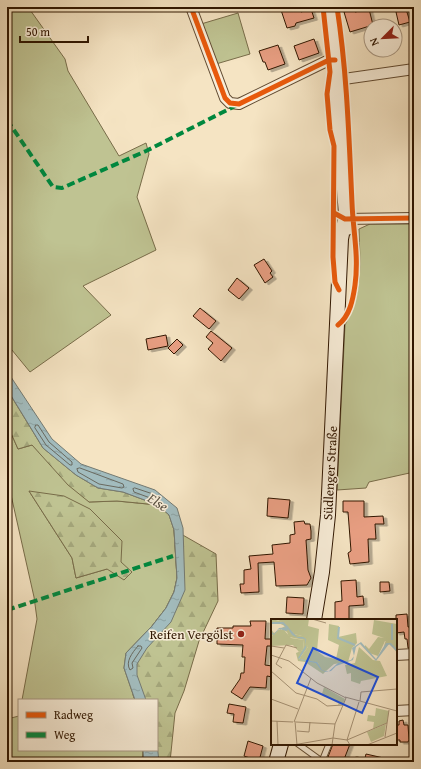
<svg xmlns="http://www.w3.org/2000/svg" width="421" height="769" font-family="'Gentium Book Plus',serif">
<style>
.grass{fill:#bfc392;stroke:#786c49;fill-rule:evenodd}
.forest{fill:url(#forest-firs);stroke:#786c49}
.water{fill:url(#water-ripples);stroke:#747a72}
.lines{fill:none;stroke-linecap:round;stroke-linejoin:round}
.shore{stroke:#69695f;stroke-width:1}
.building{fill:#e99f83;stroke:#301600;filter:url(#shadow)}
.lane-casing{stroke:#614a31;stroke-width:7}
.street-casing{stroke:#614a31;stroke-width:12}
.secondary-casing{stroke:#301600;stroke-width:16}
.lane{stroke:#f8edd8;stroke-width:5}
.street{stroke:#f8edd8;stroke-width:10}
.secondary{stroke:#f8edd8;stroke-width:14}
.quiet{stroke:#00873e;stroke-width:4;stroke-dasharray:8 4;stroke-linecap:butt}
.cycleway-casing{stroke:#f8edd8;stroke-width:8}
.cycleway{stroke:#e8590c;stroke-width:5}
.poi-dot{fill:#8f2418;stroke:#f8edd8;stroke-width:1.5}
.labels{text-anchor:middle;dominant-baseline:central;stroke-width:3;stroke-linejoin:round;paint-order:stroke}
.street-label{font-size:13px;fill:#301600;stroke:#f8edd8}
.poi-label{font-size:13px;fill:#301600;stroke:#f8edd8;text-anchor:end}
.water-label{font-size:14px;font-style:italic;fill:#585042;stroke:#f8edd8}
.inset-river{fill:none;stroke:#a2bcbe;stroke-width:2}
.inset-road{fill:none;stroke:#a69275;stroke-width:1}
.view{fill:#1d4ed8;fill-opacity:0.15;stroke:#1d4ed8;stroke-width:2}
.inset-edge{fill:none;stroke:#301600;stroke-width:2}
</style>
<defs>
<pattern id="forest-firs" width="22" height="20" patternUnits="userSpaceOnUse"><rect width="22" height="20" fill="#bfc392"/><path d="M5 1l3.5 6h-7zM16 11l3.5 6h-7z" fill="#a4a77c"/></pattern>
<pattern id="water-ripples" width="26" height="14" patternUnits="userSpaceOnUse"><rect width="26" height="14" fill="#a2bcbe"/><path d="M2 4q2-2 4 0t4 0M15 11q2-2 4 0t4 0" fill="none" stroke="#8ca1a2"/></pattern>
<filter id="shadow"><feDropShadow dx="3.5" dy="2" stdDeviation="0" flood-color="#0004"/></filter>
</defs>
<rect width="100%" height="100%" fill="#f5e4c3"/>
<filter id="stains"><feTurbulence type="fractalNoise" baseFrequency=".005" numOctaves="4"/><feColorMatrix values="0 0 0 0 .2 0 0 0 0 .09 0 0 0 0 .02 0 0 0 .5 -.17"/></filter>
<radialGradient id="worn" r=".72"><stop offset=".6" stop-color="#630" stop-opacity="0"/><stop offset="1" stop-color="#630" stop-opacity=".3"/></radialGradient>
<path class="grass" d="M7,7H28L65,59L68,71L119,156L146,143L149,154L137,197L156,250L83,286L111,315L30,372L7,344Z
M238,13L250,54L216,64L201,24Z
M370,224H411L414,226V472L369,482L366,488L337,490L345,325C363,290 360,267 359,229Z
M7,424L18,449L32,445L89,502L117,501L158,505L169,515L174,530L177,578L174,592L166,608L152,626L133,695L135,700H22L37,619L34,597L9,486L7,487ZM29,491L107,569L76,578L72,558Z
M19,716V750H143L142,762H7V719Z"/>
<path class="forest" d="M8,391L43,448L76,475L98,488L123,492L158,505L117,501L89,502L68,485L32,445L18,449L7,424Z
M29,491L64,496L90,509L122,541L121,562L132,572L124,580L107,569L76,578L72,558Z
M174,530L216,554L218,601L199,641L184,691L175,713L170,762H142L143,750H157V700H135L124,668L126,653L152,626L166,608L174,592L177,578Z"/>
<path class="water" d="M7,371L52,439L81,464L155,490L177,508L183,528L185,590L171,622L147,648L137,664V675L146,700H135L124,668L126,653L152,626L166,608L174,592L177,578L174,530L169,515L158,505L123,492L98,488L76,475L43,448L7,389Z
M157,743L159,762H144L143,750H157Z"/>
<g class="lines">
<path class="shore" d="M36,425H38L49,442L72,462V465H70L46,445L35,428Z
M80,468L123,484L124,487L122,488L99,484L78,472L77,469Z
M135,488L153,494L156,498L153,499L134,492L133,489Z
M138,646H141L142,648L132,663L133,668L130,670C125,662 132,653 138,646Z"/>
</g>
<path class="building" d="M280,7H300L301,12L311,9L314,18L296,23L295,26L287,28Z
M355,9V12L369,9L373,25L350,32L344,12Z
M406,9L410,22L399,25L396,12Z
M314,39L319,53L299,60L294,46Z
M278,45L285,64L268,70L265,62H263L259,51Z
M264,259L272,271L270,273L273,277L265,283L254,265Z
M237,278L249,288L239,299L228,290Z
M200,308L216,321L209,329L193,316Z
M211,331L232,348L221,361L208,349L213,343L206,337Z
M166,335L168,346L148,350L146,339Z
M177,339L183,345L174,354L168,348Z
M268,498L290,500L288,518L267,516Z
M343,501H364V517L383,516L384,524H375L376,539H368L369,562L350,564L348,553L351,551L348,512H343Z
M304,521L305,524H310L311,531V539L306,540L308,570L311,578L307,585L276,586L274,562L258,563L259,592L241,593L240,584H244V570L251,569L249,556L273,554L272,545L290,543V535L295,534L294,522Z
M356,580L357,597L363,596L364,605L349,606V620H335V602L342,601L341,581Z
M380,582H389L390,591L380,592Z
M287,597L304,598L303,614L286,613Z
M407,614L408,627H413L414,629V648H408L407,639H405L404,632L396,633V615Z
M250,621H266L265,639H272V646H267L265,665L272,666V677L267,676L266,688L250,687L242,699L231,692L240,679L241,673H244L245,657H242L243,645L217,644V628H233V626H251Z
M229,704L246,707L243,723L233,722L234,714L227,713Z
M403,720L404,725H408L409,740L408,742H400V740H396V725H399V721Z
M248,741L263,746L259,761L244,756Z
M333,744H350L343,762L328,757Z
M366,754L388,759L387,762H364Z"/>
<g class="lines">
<defs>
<path id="lane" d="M298,744L323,762
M322,761L329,744
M357,762V760"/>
<path id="street" d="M191,7L225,98L230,103L239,104L329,60H335
M337,80L414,69
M345,219L414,218
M396,655L414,654
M396,711L414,710"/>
<path id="secondary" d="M330,7L347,228
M314,620L322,572L328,515L341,239L345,219
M276,762L281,744"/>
</defs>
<use href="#lane" class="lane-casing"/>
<use href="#street" class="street-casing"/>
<use href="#secondary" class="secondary-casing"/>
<use href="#lane" class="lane"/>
<use href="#street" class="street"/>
<use href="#secondary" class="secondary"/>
<path class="quiet" d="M7,120L53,187L62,188L146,151L237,105
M7,610L173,556"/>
<defs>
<path id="cycleway" d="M191,7L225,98L230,103L239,104L329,60H335
M323,7L330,72L327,94L330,130L334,146L333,257L335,282L339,290
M337,7C347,72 349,138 352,203C353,231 359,256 355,285C353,299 350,316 338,325
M334,213L345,219L414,218"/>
</defs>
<use href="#cycleway" class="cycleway-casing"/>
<use href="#cycleway" class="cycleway"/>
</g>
<circle class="poi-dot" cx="241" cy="634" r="4"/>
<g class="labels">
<g class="street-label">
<text transform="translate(330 473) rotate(-87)">Südlenger Straße</text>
</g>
<g class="poi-label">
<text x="233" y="634">Reifen Vergölst</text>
</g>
<g class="water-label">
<text transform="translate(158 502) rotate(33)">Else</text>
</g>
</g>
<g transform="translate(271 619)">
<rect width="126" height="126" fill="#f5e4c3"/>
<path d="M0,0H38L37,7L48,10L46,32L54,38L65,40L68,26L57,21L58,5L68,7L67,18L85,14L86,24L81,29L77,43L63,45L55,52L50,50L47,44L28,40L37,28L31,17L23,15L18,7L7,1ZM103,1L126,5V22H114L107,37L98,34L94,28V26L98,30L107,18L113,19L101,15ZM8,11H13L20,19L33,21L32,31L28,33L22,26L0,27V15L1,17ZM88,28L102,41L109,42L116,57L90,62L89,65L80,62V54L76,55L74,46L84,44ZM53,68L74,80L72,85L67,86L68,83L51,75ZM105,89L118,92L116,104L102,110L103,103L96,102L97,96L104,97ZM115,105L113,117L100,123L96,113Z" fill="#bfc392"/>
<path d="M0,0L18,4L23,15L35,18L37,28L28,40L46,43L55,52L52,55L34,43L27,42L25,34L32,31L33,21L18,18L16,13L10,10L9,14L6,13L1,17L0,10L3,14L14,7L5,3L0,5Z" fill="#bfc392"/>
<path d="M120,5L126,7V34L120,25L113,27Z" fill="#bfc392"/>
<path d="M17,8L26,18H32L35,20V29L28,40L46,43L51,51L57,53L67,44L80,41L83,37L81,29L90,23L105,40L115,24H120L126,30V49L125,32L118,25L105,42L89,25L85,28L82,41L65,47L60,52L55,53L50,51L45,44L29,41L27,39L35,26L34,20L27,19L21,16L17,10L16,12L8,10L3,16L0,14V12L3,15L8,9Z" fill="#a2bcbe"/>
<path class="inset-river" d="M0,4H12L17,9M68,8L67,19L84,26M121,21V5"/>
<path class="inset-road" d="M41,0L55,4M0,27L13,29M0,36L18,42L46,64L75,79M11,49L5,45L15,26L26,29M0,52L25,74L46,80L56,87L72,86M74,78L126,92M0,80L27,90M89,82L90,73L126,70M0,102L22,103M6,102L7,126M24,102L26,126M23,103L40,59M25,103L64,105M26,112L38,113L39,103M114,118L118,91M22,126L62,119L76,121L116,104M61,126L64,105L75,79M79,126L76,121L88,83M96,126L126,114"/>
<path class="view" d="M42,29L107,58L91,94L26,64Z"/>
<rect width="126" height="126" class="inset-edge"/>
</g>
<rect width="421" height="769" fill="none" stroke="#f5e4c3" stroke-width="24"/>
<rect x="8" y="8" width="405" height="753" fill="none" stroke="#301600" stroke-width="2"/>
<rect x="12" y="12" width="397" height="745" fill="none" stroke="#301600"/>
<rect x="18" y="699" width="140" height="52" fill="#f8edd8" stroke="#a89782"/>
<rect x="26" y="712" width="20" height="6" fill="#e8590c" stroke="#a89782"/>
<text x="54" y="719" font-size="12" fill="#301600">Radweg</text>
<rect x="26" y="732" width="20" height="6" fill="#00873e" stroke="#a89782"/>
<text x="54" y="739" font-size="12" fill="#301600">Weg</text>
<g transform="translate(383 38) rotate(246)"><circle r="19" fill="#f8edd8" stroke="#a89782"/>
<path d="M0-3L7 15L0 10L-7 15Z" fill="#8f2418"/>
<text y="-6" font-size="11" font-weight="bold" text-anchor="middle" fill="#301600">N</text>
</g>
<path d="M20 36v6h68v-6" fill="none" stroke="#301600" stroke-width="2"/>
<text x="26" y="36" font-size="12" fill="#301600" stroke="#f8edd8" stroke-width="3" paint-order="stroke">50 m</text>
<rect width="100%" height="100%" filter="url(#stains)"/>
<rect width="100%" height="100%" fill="url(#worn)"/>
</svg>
